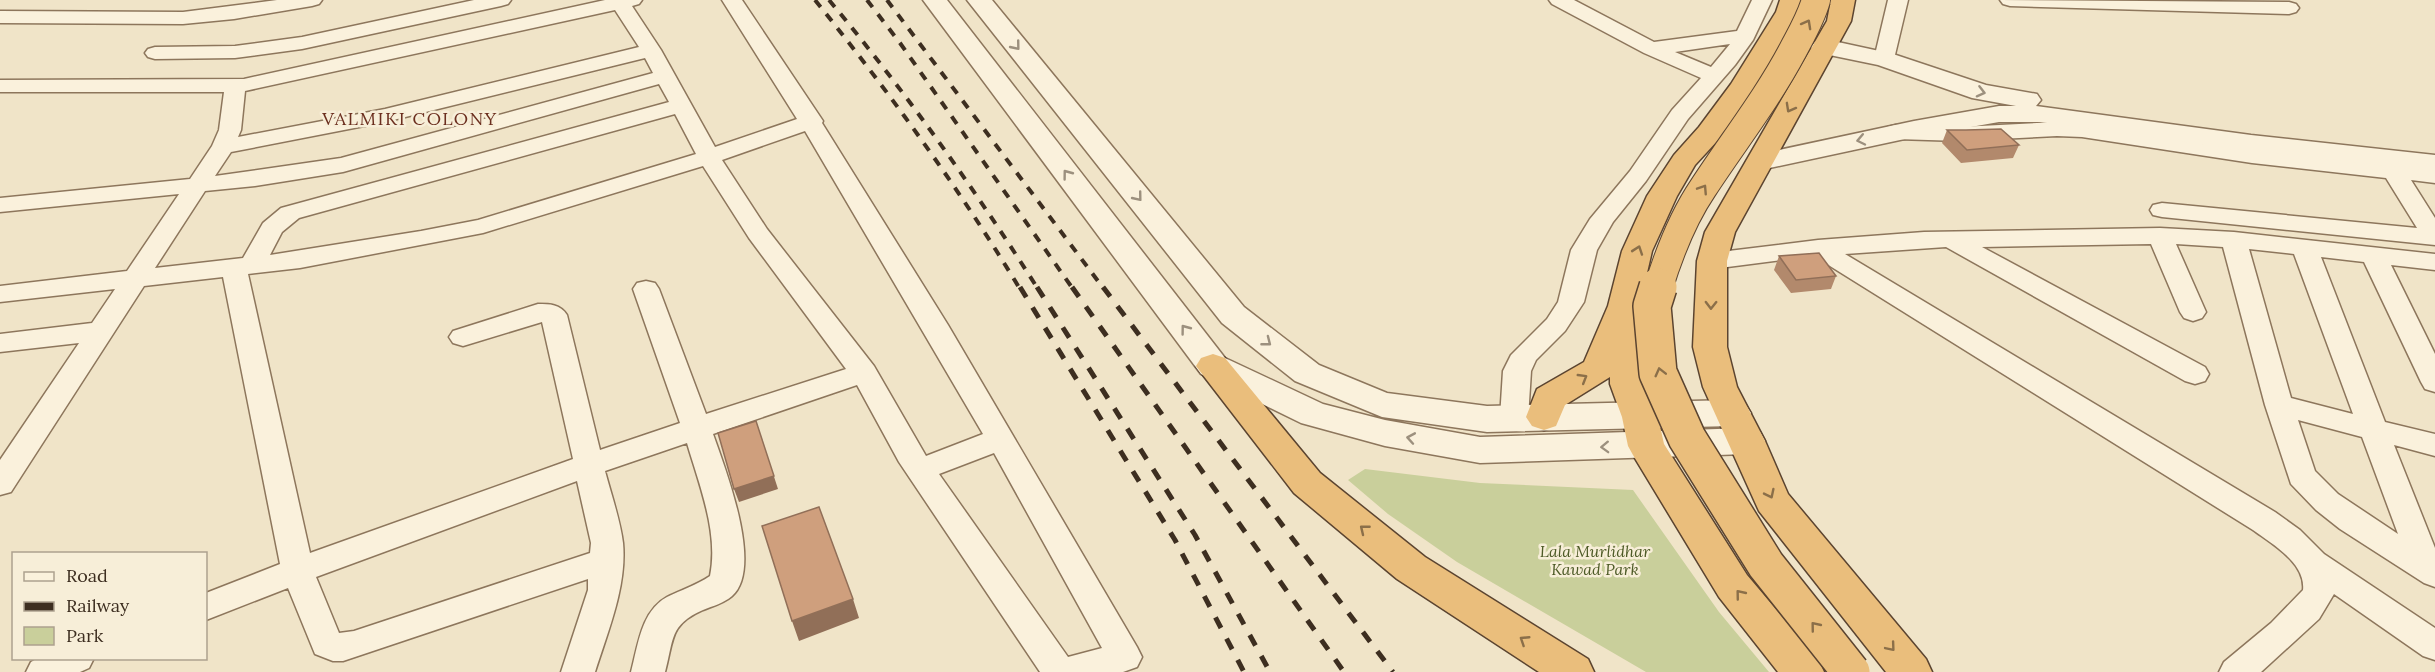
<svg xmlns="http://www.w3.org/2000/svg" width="2435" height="672" font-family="Lora,serif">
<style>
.green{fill:#c9cf9b}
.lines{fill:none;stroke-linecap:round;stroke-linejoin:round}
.minor-casing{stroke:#8d765c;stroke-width:3}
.tertiary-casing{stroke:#8d765c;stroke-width:3}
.trunk-casing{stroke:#5b4430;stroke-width:3}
.minor{fill:#faf1dc;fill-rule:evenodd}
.tertiary{fill:#faf1dc;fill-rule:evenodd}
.trunk{fill:#eabe7c;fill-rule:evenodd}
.rail-far1{stroke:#3d2e20;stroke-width:4;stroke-dasharray:9 9;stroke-linecap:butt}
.rail{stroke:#3d2e20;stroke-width:5;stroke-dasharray:12 12;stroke-linecap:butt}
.trunk-bridge-far1-casing{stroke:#5b4430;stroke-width:30;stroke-linecap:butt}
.trunk-bridge-casing{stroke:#5b4430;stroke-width:40;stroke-linecap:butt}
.trunk-bridge-far1{stroke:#eabe7c;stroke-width:28}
.trunk-bridge{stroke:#eabe7c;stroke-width:37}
.wall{fill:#b2896c}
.shaded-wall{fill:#916f58}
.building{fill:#cf9f7d;stroke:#916f58;stroke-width:1.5}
.oneway{stroke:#8b6f49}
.oneway2{stroke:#9c907e}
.labels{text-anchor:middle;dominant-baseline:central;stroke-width:5;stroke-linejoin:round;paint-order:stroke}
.park-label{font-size:16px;font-style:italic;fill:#4d5a26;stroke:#f7eed8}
.neighbourhood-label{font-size:18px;letter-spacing:1.5px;fill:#6b2e1e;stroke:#f7eed8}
</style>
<rect width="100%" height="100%" fill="#f0e4c8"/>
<path class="green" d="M1365,469L1480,483L1633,490L1719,612L1769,672H1646L1457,562L1388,514L1348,480Z"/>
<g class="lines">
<defs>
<path id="minor" d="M277,0H322L319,4L312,6L234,19L183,24L0,23V11L183,12Z
M474,0H511L508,4L501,6L302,49L235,58L155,59L148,57L145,53L148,49L155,47L235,46L302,37Z
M605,0H642L639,4L632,6L661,50L715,147L797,119L722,0H742L823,121L822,123L948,325L1137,647L1142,657L1137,667L1123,672H1040L899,462L857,385L713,434C725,468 764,568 732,596C724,603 713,606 703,610C669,625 674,639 665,672H631C638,646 641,611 667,597C681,590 697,585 710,576C719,533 699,484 687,443L605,471C611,494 620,519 623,543C627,586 608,631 595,672H561L588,590V579L343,661H333L315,654L288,588L206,620V593L280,564L223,277L144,286L11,492L0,495V460L79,343L0,352V334L92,323L115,289L0,302V286L127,271L179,194L0,212V198L190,179L212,146L219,130L224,92H0V80L244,79ZM615,10L639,47L385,109L238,137L241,130L245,91ZM645,58L653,73L341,158L215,176L231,152L385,122ZM659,84L669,102L281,208L263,223L243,258L155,268L205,191L255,186L343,172ZM675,114L696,154L478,220L421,231L270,255L282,232L299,218ZM805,131L983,434L926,456L874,366L767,229L722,160ZM703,166L749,238L846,369L706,414L659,289L655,283L646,281L637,283L633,289L680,423L600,450L567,315C560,304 550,304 538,304L453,331L449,337L453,343L463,346L542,322L573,459L310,553L248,274L300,268L483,233ZM994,453L1102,648L1068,657L939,474ZM577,481L591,543L590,553L354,631L339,633L316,577Z
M1549,0H1574L1654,42L1737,31L1752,0H1772L1753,40L1735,65L1688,119L1646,181L1613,222L1597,250L1584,302L1565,331L1536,360L1531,371L1528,418L1524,425L1514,428L1504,425L1500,418L1503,371L1511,355L1547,319L1558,302L1571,250L1590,219L1630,171L1672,110L1701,78L1644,53L1552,4ZM1730,44L1711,67L1675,52Z
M1888,0H1908L1894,59L1891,63L1884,65L1877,63L1874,59Z
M2000,0L2289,2L2296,4L2299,8L2296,12L2289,14L2010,6L2003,4Z
M2057,122L2082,123L2252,149L2435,169V183L2411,180L2435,218V245L2162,217L2153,215L2150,210L2153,205L2162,203L2417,228L2386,178L2252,163L2082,137L2057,136L1960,141L1896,139L1888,137L1885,132L1888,127L1896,125L1960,127Z
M2160,228L2234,232L2435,254V270L2391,265L2435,354V392L2425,389L2421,382L2364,262L2321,257L2385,422L2435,434V456L2394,445L2435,548V587L2424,583L2340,529L2316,510L2291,484L2265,405L2223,247L2176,244L2206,312L2202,318L2193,321L2184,318L2180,312L2151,244L1982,247L2205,367L2209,374L2205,381L2195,384L2185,381L1946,247L1845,254L2275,512L2300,530L2324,554L2435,628V660L2423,656L2334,594L2319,619L2261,672H2219L2224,662L2271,623L2303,590C2306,563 2272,544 2253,530L1814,256L1712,269L1703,267L1699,261L1703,255L1712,253L1818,240L1924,232ZM2249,249L2294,254L2353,414L2291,398ZM2298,420L2362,437L2398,534L2338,494L2315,471Z
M38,658H94L89,668L80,672H26L31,662Z"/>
<path id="tertiary" d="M923,0H947L1225,358L1323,404L1385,420L1480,437L1747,428L1760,432L1765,441L1760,450L1747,454L1480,463L1385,446L1301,423L1201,374Z
M967,0H992L1244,307L1319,365L1387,393L1487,406L1733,400L1745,404L1751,413L1745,422L1733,426L1487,432L1382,417L1295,381L1222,323Z
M1824,39L1893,54L1986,85L2037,94L2041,100L2036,106L2251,135L2435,155V171L2251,151L2040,122H1999L1914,137L1760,170L1750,168L1746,162L1750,156L1760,154L1914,121L1999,106H2016L1972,98L1878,65L1815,52L1811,47L1815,42Z"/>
<path id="trunk" d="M1780,0H1804L1800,12L1756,86L1719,139L1695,165L1677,196L1652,251L1638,312L1641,317L1644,384L1658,417L1664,444L1747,575L1818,659L1824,672H1778L1719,597L1633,455L1628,446L1622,417L1610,384V377L1565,405L1556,426L1544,430L1532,426L1526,417L1537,389L1584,362L1608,306L1622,251L1647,196L1674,155L1699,127L1731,84L1776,12Z
M1831,0H1855L1851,21L1735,232L1727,261V347L1737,387L1765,441L1788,494L1926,659L1932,672H1886L1759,511L1703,387L1693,347L1697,261L1705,232L1827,21Z
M1213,354L1225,358L1320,473L1425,557L1588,659L1594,672H1539L1397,579L1294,493L1196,366L1201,358Z"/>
</defs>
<use href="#minor" class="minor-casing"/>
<use href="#tertiary" class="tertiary-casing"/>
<use href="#trunk" class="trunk-casing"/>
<use href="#minor" class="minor"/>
<use href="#tertiary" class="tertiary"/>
<use href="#trunk" class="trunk"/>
<path class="rail-far1" d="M815,0C889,92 959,188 1020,289
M829,0C905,91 974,188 1038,289
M867,0L900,43L1073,289
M887,0L1104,289"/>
<path class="rail" d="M1020,287L1175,540L1244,672
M1037,287L1195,535L1270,672
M1072,287L1344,672
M1103,287L1393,672"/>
<defs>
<path id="trunk-bridge-far1" d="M1658,289C1669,253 1682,219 1703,188C1733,142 1767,99 1793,50C1802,33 1811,18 1816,0"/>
<path id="trunk-bridge" d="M1658,287L1652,306L1658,373L1687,438L1766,565L1851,672"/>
</defs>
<use href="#trunk-bridge-far1" class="trunk-bridge-far1-casing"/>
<use href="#trunk-bridge" class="trunk-bridge-casing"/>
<use href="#trunk-bridge-far1" class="trunk-bridge-far1"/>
<use href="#trunk-bridge" class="trunk-bridge"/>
</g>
<path class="wall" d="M1947,130L2019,145L2013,158L1961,163L1942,143Z
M1779,256L1836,276L1831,289L1791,293L1774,270Z"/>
<path class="shaded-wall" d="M756,421L778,489L739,502L734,489Z
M853,599L859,618L799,641L792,621Z"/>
<path class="building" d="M2001,129L2019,145L1967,150L1947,130H1966Z
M1819,253L1836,276L1796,280L1779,256Z
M756,421L774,476L734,489L718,433Z
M819,507L853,599L792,621L762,526Z"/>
<defs><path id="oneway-chevron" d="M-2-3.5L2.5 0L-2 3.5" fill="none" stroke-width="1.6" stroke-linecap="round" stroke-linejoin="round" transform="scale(1.5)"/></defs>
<g class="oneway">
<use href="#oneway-chevron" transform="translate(1807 24) rotate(-61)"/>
<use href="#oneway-chevron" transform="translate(1790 108) rotate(119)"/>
<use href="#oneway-chevron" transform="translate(1703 189) rotate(-57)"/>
<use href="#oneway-chevron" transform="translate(1638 250) rotate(-71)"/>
<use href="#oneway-chevron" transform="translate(1711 305) rotate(91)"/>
<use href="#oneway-chevron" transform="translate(1660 372) rotate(-104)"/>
<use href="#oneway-chevron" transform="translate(1583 378) rotate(-31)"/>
<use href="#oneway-chevron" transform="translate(1770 494) rotate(64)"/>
<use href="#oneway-chevron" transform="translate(1364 529) rotate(-141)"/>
<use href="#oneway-chevron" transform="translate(1740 594) rotate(-129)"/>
<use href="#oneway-chevron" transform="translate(1815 626) rotate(-129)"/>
<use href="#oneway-chevron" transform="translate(1524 640) rotate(-147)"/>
<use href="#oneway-chevron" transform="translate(1891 647) rotate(50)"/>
</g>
<g class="oneway2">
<use href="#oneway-chevron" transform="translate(1016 46) rotate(51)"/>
<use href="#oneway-chevron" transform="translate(1981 92) rotate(14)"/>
<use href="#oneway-chevron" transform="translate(1861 140) rotate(168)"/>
<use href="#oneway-chevron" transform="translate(1067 174) rotate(-127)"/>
<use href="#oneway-chevron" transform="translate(1138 197) rotate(51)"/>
<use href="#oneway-chevron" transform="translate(1185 329) rotate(-127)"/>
<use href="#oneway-chevron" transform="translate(1267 342) rotate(38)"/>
<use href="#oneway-chevron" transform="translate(1411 438) rotate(-170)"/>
<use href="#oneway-chevron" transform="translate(1605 447) rotate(178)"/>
</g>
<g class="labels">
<g class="park-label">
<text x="1595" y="551">Lala Murlidhar<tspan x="1595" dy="18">Kawad Park</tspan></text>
</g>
<g class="neighbourhood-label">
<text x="410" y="118">VALMIKI COLONY</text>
</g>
</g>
<rect x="12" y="552" width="195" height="108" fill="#f7eed8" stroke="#ada18e" stroke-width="1.5"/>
<rect x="24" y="572" width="30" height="9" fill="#faf1dc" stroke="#ada18e" stroke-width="1.5"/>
<text x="66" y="582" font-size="18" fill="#3d2e20">Road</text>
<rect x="24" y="602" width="30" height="9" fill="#3d2e20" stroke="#ada18e" stroke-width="1.5"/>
<text x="66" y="612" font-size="18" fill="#3d2e20">Railway</text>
<rect x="24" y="627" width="30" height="18" fill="#c9cf9b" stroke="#ada18e" stroke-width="1.5"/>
<text x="66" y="642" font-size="18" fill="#3d2e20">Park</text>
</svg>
